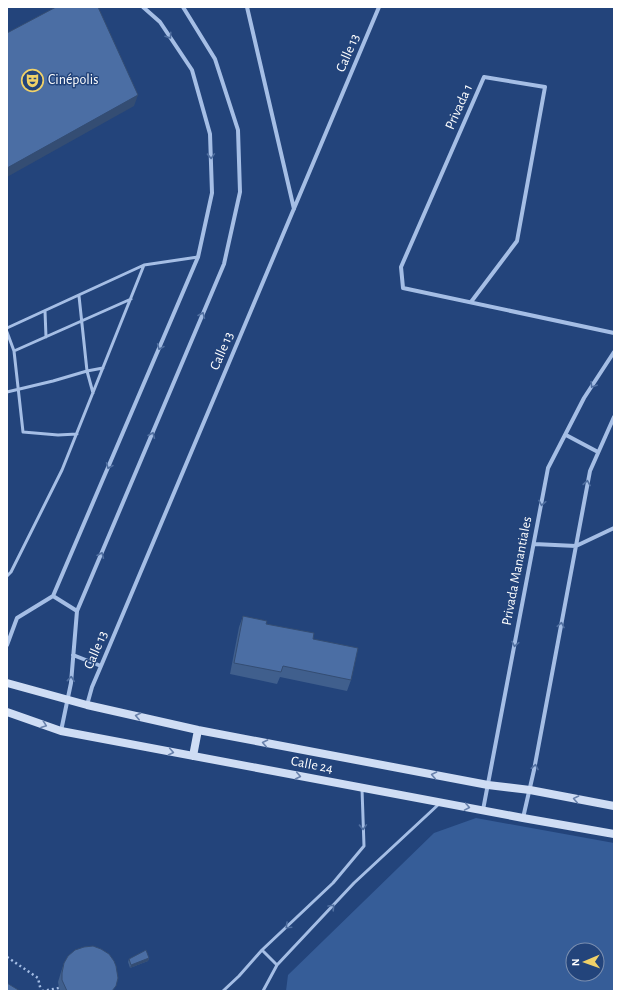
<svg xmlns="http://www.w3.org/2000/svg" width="621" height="998" font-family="'Alegreya Sans',sans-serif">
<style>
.green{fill:#365d98;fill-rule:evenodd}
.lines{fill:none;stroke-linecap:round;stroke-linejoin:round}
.path{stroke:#a5bee5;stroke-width:2.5;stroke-dasharray:2 3;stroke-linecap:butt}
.lane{stroke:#a5bee5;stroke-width:3}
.street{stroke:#a5bee5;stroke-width:4}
.secondary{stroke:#cfddf4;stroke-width:8}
.wall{fill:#405f8d}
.shaded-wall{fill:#344d73}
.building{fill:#4b6ea4;stroke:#344d73}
.oneway{stroke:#506fa0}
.oneway2{stroke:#6881ab}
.labels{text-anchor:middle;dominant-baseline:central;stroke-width:3;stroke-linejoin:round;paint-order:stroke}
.street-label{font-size:14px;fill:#fff;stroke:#23447b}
.poi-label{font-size:14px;fill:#fff;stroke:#23447b;text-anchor:start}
</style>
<rect width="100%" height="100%" fill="#23447b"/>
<path class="green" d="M476,818L614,843V991H286L288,975L434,833ZM573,950H597V974H573Z"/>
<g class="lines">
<path class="path" d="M7,957L38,978L41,991
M42,991L59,988"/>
<path class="lane" d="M79,296L87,371L93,393
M45,311L46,337
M7,328L144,265L198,257
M7,332L14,351L23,432L58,435L77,434
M14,351L131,299
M7,392L53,381L87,371L103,368
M7,576L11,572L62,470L144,265
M262,950L277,965
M223,991L239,976L262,950L333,883L364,846L362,789
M263,991L277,965L354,883L439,804"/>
<path class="street" d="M247,7L294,209
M471,302L517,241L545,87L484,77L401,267L403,288L614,333
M566,435L598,452
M534,544L576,546L614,528
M53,596L77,611
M7,645L17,618L53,596L198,257L212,193L210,134L192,70L160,22L143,7
M73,655L101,666
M87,705L92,687L101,666L379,7
M61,731L71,683L77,611L224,264L240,192L238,130L215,59L183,7
M483,810L548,468L584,398L614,352
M523,818L534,770L590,471L614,417"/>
<path class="secondary" d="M7,683L87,705L198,730L488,785L530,790L614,806
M7,712L61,731L523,818L614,834
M193,756L198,730"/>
</g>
<path class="wall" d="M243,616L313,639L351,680L347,691L280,677L277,684L230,674L239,627Z
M149,958L148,961L130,968L128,962L129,959Z
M64,963L114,991H60L59,988L58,982L61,972Z"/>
<path class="shaded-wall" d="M138,95L134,106L7,177V168Z
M149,958L148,961L130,968L131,965Z"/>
<path class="building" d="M56,7H98L138,95L7,168V33Z
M243,616L267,621L266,624L314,633L313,639L358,648L351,680L283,666L281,672L234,663Z
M93,946L101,949L109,954L114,961L116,966L118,978L116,986L112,991H67L62,980V973L64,963L68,956L75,950L84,947Z
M146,950L149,958L131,965L129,959Z
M7,983L20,991H7Z"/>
<defs><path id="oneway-chevron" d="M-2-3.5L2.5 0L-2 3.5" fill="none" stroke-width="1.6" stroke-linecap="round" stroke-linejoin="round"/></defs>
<g class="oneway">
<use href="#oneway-chevron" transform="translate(169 36) rotate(56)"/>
<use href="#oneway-chevron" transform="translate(211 156) rotate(88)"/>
<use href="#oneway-chevron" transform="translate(202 315) rotate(-67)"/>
<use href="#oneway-chevron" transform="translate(160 347) rotate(113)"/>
<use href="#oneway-chevron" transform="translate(593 385) rotate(122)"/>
<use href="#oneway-chevron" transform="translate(152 435) rotate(-67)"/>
<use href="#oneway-chevron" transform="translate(109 466) rotate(113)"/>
<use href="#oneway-chevron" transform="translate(587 483) rotate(-80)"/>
<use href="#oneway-chevron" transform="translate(542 503) rotate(101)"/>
<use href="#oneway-chevron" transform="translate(101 555) rotate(-67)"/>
<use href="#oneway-chevron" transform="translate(561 625) rotate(-79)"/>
<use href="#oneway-chevron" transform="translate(515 644) rotate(101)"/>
<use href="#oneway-chevron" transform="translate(71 679) rotate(-84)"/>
<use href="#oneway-chevron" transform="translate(535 767) rotate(-79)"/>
<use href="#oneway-chevron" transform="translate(363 827) rotate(88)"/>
<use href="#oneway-chevron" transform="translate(332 907) rotate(-47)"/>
<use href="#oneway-chevron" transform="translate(288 926) rotate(137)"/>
</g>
<g class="oneway2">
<use href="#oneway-chevron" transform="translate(138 716) rotate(-167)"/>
<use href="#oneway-chevron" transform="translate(44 725) rotate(20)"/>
<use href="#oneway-chevron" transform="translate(265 743) rotate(-169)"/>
<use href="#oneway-chevron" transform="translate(171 752) rotate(11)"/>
<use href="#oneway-chevron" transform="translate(434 775) rotate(-169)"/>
<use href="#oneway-chevron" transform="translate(298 776) rotate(11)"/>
<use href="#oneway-chevron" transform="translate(576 799) rotate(-169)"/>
<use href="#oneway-chevron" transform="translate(467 807) rotate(10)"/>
</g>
<defs>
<symbol id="theatre-ring" viewBox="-11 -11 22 22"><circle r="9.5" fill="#23447b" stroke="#f0d168" stroke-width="1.5"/><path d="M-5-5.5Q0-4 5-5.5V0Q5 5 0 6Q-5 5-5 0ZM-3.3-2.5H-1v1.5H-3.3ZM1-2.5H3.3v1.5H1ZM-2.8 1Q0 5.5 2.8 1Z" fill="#f0d168"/></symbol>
</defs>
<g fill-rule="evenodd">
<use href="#theatre-ring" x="20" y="68" width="25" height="25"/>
</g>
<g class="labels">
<g class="street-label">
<text transform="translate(348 53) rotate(-67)">Calle 13</text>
<text transform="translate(459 107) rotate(-66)">Privada 1</text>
<text transform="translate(222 351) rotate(-67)">Calle 13</text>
<text transform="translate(517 571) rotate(-79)">Privada Manantiales</text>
<text transform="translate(96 650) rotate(-67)">Calle 13</text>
<text transform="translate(312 765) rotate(11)">Calle 24</text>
</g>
<g class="poi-label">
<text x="48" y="80">Cinépolis</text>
</g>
</g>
<rect width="621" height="998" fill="none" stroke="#ffffff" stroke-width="16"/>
<g transform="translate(585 962) rotate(268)"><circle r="19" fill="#23447b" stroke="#7b8fb0"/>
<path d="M0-3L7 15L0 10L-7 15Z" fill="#f0d168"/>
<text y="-6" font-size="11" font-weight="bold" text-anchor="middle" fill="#ffffff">N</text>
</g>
</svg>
